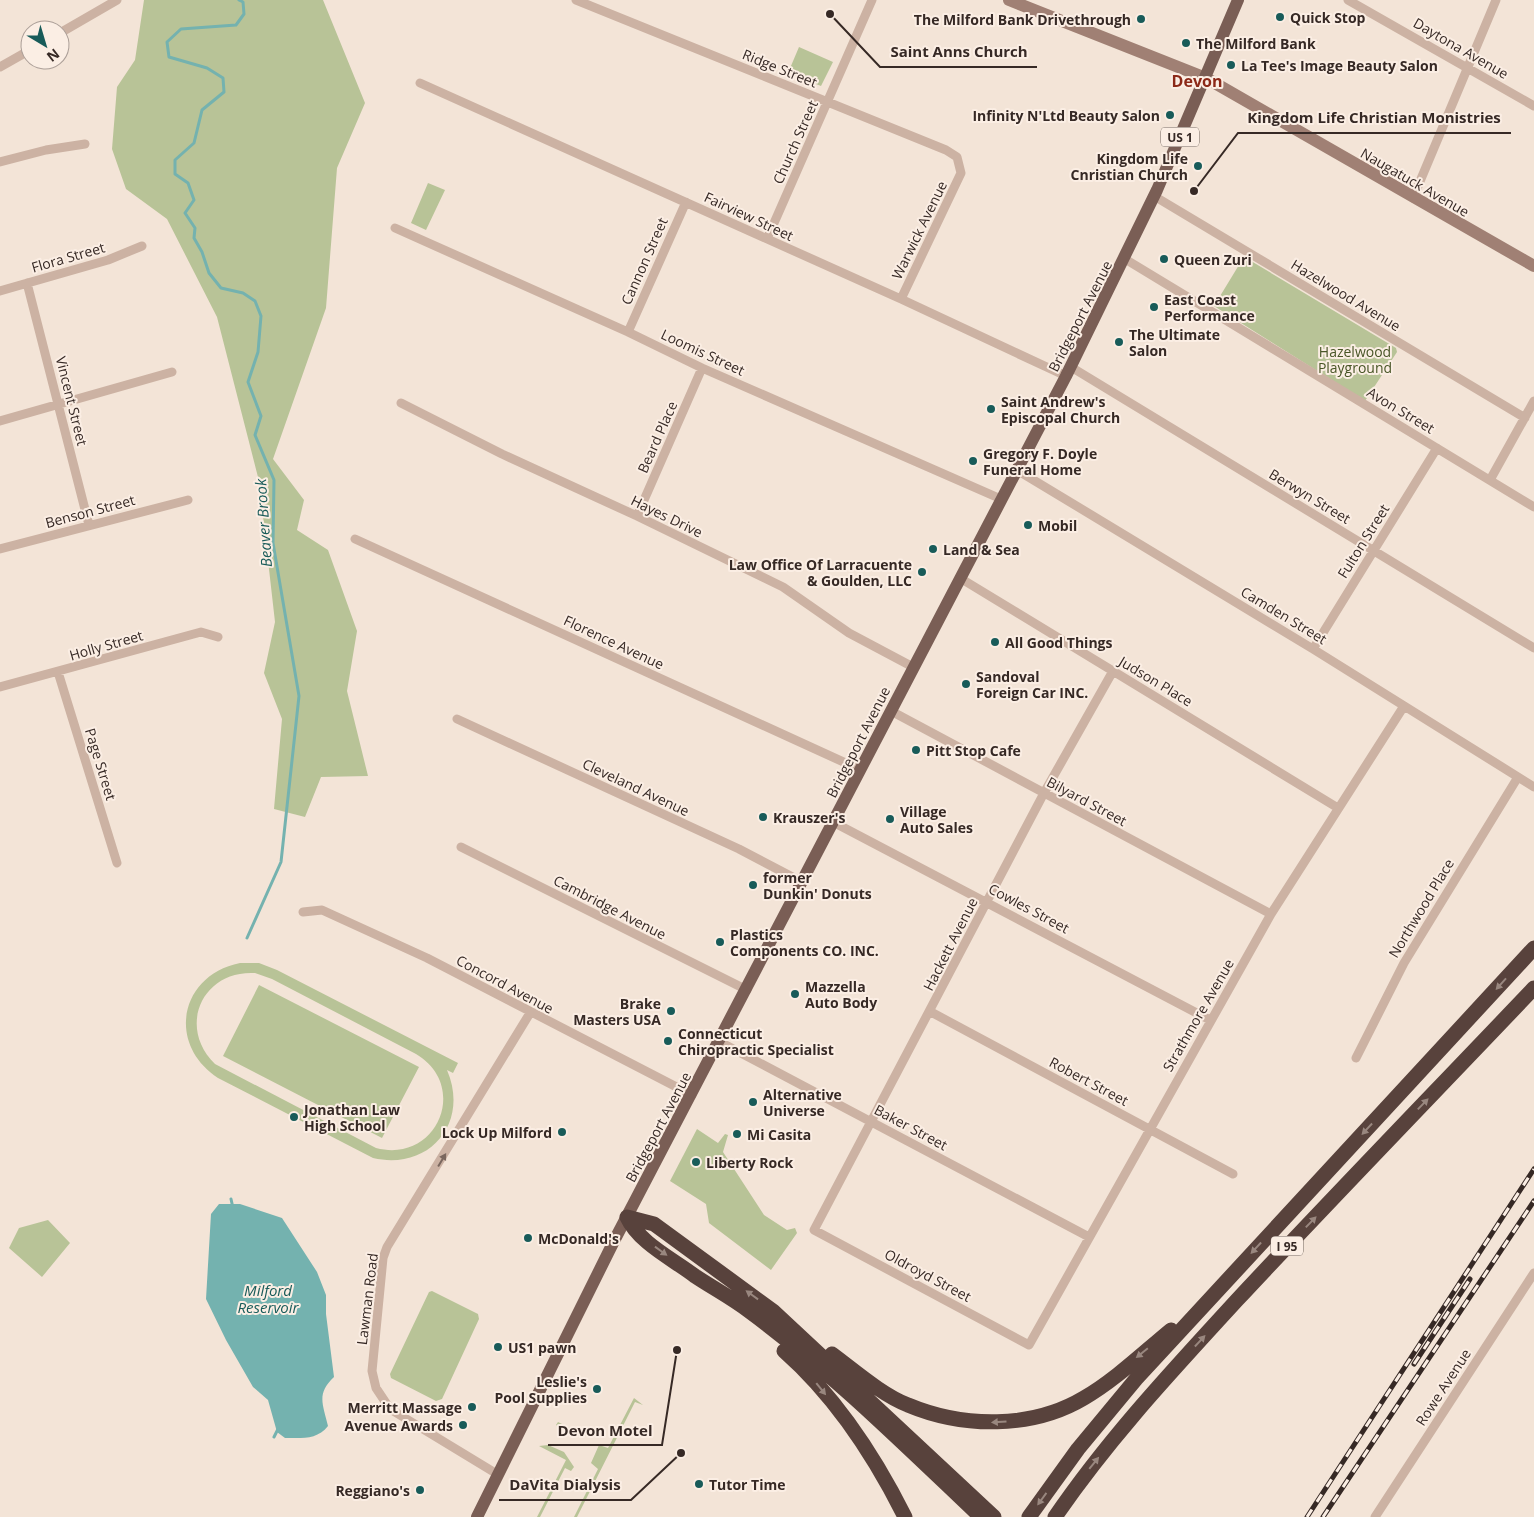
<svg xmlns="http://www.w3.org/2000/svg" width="1534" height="1517" font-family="'Open Sans',sans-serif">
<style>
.green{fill:#b8c397;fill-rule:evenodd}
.water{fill:#74b2af}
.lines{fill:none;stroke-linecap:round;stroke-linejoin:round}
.stream{stroke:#74b2af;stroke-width:3}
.street{stroke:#ccb2a3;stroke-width:9}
.secondary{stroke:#a08074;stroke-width:12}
.primary{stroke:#7a5e55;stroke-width:12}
.highway{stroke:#58423c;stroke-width:15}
.rail-casing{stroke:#362925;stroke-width:5}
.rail{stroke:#fbeee4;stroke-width:3;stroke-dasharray:9;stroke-linecap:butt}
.oneway{fill:#99877f}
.oneway2{fill:#7a675e}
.poi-dot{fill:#185b59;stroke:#fbeee4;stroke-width:2}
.labels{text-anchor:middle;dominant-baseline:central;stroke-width:4;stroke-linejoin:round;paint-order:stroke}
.shield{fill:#fbeee4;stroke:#71645e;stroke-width:1}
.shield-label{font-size:12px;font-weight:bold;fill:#362925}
.poi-label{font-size:14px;font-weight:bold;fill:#362925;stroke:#fbeee4;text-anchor:start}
.street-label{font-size:14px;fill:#362925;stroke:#fbeee4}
.park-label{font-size:14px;fill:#495627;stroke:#fbeee4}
.water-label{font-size:15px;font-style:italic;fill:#185b59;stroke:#fbeee4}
.quarter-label{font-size:16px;font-weight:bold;fill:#8c2918;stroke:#fbeee4}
.leader{fill:none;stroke:#362925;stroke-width:2}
.callout-dot{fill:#362925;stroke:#fbeee4;stroke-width:2}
.callout-label{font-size:15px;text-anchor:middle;font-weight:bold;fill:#362925;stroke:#fbeee4;stroke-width:4;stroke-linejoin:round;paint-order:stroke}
</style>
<rect width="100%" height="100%" fill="#f3e4d7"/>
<path class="green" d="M144,0H323L365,103L337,168L326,308L273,459L304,500L297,530L328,550L357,631L347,691L368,776L321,777L305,817L274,809L282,719L264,673L275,622L259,481L217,317L167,219L126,189L112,149L117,87L135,60Z
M799,47L833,62L821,86L788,73Z
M428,183L445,190L426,230L411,223Z
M1246,258L1396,348L1397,352L1365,401L1214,306L1242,260Z
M240,963H259L277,970L458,1063L453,1073L447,1070C470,1123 429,1171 373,1158L218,1078C166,1044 180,975 240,963ZM255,973L272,979L416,1054C470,1086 437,1164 376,1148L215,1064C177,1027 202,970 255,973Z
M259,985L419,1067L382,1138L223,1056Z
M697,1129L718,1143L725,1134L728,1135L723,1152L764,1215L787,1230L795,1228L797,1233L771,1270L709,1223L706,1204L670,1181Z
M48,1220L70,1243L42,1277L9,1248L19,1228Z
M432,1291L478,1314L479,1319L442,1399L436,1401L391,1378L390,1374L429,1292Z
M634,1398L643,1405L635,1402L577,1517H574L598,1469L591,1463L599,1445L608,1448Z
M558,1422L582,1434L587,1427L591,1432C581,1442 567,1431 556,1425Z
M548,1445L564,1452L574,1467L571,1471L565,1468L540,1517H537L566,1460L539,1446Z"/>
<path class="water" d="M219,1204H240L282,1218L317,1272L326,1295V1314L334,1377C316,1394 323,1404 328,1426C317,1440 302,1438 285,1438L277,1432L268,1400L253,1387L226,1340L206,1299L211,1214Z"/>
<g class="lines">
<path class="stream" d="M239,0L243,2L244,14L236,25L181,29L167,42L169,57L207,68L223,78L224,92L202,110L194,143L175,160V174L188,183L194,200L185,213L195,228L194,238L202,252L209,273L221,288L243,293L255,301L261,316L258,352L248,382L261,416L255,435L274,480L273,543L299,696L281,862L247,938
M231,1199L233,1208
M274,1437L278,1429"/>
<path class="street" d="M576,0L946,150L957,157L961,173L901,299
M1348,0L1534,106
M60,33L117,0
M0,67L30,50
M420,83L901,299L1066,376
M0,162L46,150L85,144
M1154,196L1525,418
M1413,198L1496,0
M395,228L628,332L702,368L1001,499
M767,239L872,0
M1125,259L1534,507
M27,283L89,525
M0,291L108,260L142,246
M628,332L686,202
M1071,367L1534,648
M401,403L502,454L637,516L783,587L849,633L913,667
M0,421L172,372
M1017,470L1313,649L1534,787
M1490,480L1534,401
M637,516L702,368
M355,539L861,770
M0,549L188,500
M960,578L1338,808
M1313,649L1437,448
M1113,671L1044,793L814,1230L1029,1345L1271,914L1404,706
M58,672L117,863
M0,687L201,632L218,637
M891,711L1271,914
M457,719L739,849L802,882
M833,822L1210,1020
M461,847L747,990
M303,912L322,910L427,958L692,1095
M931,1012L1233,1174
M720,1042L1089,1237
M1356,1058L1404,963L1518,777
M497,1474L390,1409L376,1388L372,1371L383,1258L387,1247L530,1013
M1375,1517L1534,1273"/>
<path class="secondary" d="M1009,0L1206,78L1534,266"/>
<path class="primary" d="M477,1517L614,1241L1066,376L1157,190L1238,0"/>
<path class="highway" d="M784,1351C835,1396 875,1457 905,1517
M832,1354C855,1371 882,1395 908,1405C963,1428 1032,1429 1084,1398C1115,1380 1143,1353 1171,1330
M981,1517C906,1446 832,1372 749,1311C732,1298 713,1288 695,1276C673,1259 639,1243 627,1217L654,1224L773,1311L994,1517
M1029,1517L1078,1449L1136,1379L1534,948
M1055,1517C1109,1438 1173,1370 1237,1300C1335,1195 1435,1092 1534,988"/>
<defs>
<path id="rail" d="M1414,1364L1470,1279
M1307,1517L1534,1169
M1323,1517L1534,1201"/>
</defs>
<use href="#rail" class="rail-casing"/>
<use href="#rail" class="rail"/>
</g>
<defs><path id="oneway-solid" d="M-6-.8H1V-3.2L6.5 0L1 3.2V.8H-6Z" transform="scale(1.25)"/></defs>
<g class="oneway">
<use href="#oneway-solid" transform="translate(1501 984) rotate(132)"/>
<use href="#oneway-solid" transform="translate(1423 1104) rotate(-46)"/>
<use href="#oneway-solid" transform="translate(1367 1129) rotate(133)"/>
<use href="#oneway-solid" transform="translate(1311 1222) rotate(-46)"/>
<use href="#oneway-solid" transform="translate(1256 1248) rotate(133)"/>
<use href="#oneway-solid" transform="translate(661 1251) rotate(36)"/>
<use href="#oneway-solid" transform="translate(752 1295) rotate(-144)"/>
<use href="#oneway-solid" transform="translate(1200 1341) rotate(-47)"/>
<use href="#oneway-solid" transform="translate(1142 1353) rotate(141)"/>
<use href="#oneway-solid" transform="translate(821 1389) rotate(51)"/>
<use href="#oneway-solid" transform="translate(999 1422) rotate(176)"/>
<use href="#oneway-solid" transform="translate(1094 1463) rotate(-51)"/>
<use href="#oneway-solid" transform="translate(1042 1499) rotate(126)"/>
</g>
<use class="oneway2" href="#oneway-solid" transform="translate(442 1160) rotate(-59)"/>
<g class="poi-dot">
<circle cx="1280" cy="17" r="5"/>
<circle cx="1141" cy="19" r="5"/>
<circle cx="1186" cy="43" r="5"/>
<circle cx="1231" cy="65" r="5"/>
<circle cx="1170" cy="115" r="5"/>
<circle cx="1198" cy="166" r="5"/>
<circle cx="1164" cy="259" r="5"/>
<circle cx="1154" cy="307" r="5"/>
<circle cx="1119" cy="342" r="5"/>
<circle cx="991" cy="409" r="5"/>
<circle cx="973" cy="461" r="5"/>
<circle cx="1028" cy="525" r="5"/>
<circle cx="933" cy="549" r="5"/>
<circle cx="922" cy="572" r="5"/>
<circle cx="995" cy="642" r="5"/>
<circle cx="966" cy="684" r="5"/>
<circle cx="916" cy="750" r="5"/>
<circle cx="763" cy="817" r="5"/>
<circle cx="890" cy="819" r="5"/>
<circle cx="753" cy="885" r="5"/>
<circle cx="720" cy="942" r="5"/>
<circle cx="795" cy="994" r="5"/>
<circle cx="671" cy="1011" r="5"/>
<circle cx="668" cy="1041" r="5"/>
<circle cx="753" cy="1102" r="5"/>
<circle cx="294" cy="1117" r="5"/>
<circle cx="562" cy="1132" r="5"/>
<circle cx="737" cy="1134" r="5"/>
<circle cx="696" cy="1162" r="5"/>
<circle cx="528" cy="1238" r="5"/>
<circle cx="498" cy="1347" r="5"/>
<circle cx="597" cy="1389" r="5"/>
<circle cx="472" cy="1407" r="5"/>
<circle cx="463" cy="1425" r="5"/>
<circle cx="699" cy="1484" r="5"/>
<circle cx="420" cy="1490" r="5"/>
</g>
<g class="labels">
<g class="shield">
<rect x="1161" y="127.5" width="38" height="19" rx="4"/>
<rect x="1271" y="1236.5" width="32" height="19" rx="4"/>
</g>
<g class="shield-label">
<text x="1180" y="137">US 1</text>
<text x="1287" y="1246">I 95</text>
</g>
<g class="poi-label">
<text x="1290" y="17">Quick Stop</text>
<text x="1131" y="19" text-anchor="end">The Milford Bank Drivethrough</text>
<text x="1196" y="43">The Milford Bank</text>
<text x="1241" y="65">La Tee's Image Beauty Salon</text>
<text x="1160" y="115" text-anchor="end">Infinity N'Ltd Beauty Salon</text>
<text x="1188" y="158" text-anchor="end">Kingdom Life<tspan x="1188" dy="16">Cnristian Church</tspan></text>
<text x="1174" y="259">Queen Zuri</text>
<text x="1164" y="299">East Coast<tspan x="1164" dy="16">Performance</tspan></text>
<text x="1129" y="334">The Ultimate<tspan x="1129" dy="16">Salon</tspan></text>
<text x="1001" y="401">Saint Andrew's<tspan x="1001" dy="16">Episcopal Church</tspan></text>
<text x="983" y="453">Gregory F. Doyle<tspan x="983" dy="16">Funeral Home</tspan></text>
<text x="1038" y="525">Mobil</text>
<text x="943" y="549">Land &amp; Sea</text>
<text x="912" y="564" text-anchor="end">Law Office Of Larracuente<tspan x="912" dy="16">&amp; Goulden, LLC</tspan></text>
<text x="1005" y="642">All Good Things</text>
<text x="976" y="676">Sandoval<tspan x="976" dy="16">Foreign Car INC.</tspan></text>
<text x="926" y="750">Pitt Stop Cafe</text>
<text x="900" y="811">Village<tspan x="900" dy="16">Auto Sales</tspan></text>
<text x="773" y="817">Krauszer's</text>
<text x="763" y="877">former<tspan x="763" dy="16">Dunkin' Donuts</tspan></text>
<text x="730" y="934">Plastics<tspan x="730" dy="16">Components CO. INC.</tspan></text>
<text x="805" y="986">Mazzella<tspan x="805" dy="16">Auto Body</tspan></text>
<text x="661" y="1003" text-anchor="end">Brake<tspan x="661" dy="16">Masters USA</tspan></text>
<text x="678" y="1033">Connecticut<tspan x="678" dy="16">Chiropractic Specialist</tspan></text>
<text x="763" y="1094">Alternative<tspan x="763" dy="16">Universe</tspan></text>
<text x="304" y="1109">Jonathan Law<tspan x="304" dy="16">High School</tspan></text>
<text x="552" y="1132" text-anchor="end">Lock Up Milford</text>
<text x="747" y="1134">Mi Casita</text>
<text x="706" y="1162">Liberty Rock</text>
<text x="538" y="1238">McDonald's</text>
<text x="508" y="1347">US1 pawn</text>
<text x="587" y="1381" text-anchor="end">Leslie's<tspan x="587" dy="16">Pool Supplies</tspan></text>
<text x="462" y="1407" text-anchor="end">Merritt Massage</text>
<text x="453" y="1425" text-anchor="end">Avenue Awards</text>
<text x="709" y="1484">Tutor Time</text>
<text x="410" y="1490" text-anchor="end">Reggiano's</text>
</g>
<g class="street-label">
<text transform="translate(1461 48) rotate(30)">Daytona Avenue</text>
<text transform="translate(780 68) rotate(22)">Ridge Street</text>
<text transform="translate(795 142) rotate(-66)">Church Street</text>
<text transform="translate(1415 182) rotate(30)">Naugatuck Avenue</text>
<text transform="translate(749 216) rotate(25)">Fairview Street</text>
<text transform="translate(919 230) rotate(-64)">Warwick Avenue</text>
<text transform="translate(68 257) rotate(-16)">Flora Street</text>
<text transform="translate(644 261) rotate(-66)">Cannon Street</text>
<text transform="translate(1346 295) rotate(31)">Hazelwood Avenue</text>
<text transform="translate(1080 316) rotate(-63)">Bridgeport Avenue</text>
<text transform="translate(703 352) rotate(25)">Loomis Street</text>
<text transform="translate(72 401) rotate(76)">Vincent Street</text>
<text transform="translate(1401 410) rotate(31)">Avon Street</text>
<text transform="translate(657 437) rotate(-66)">Beard Place</text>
<text transform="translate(1310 496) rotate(31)">Berwyn Street</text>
<text transform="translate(90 511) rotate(-15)">Benson Street</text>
<text transform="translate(667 516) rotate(26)">Hayes Drive</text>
<text transform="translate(1363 541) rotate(-58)">Fulton Street</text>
<text transform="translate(1284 615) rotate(31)">Camden Street</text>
<text transform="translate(614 642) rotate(25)">Florence Avenue</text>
<text transform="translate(106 645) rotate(-16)">Holly Street</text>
<text transform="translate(1156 681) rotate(31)">Judson Place</text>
<text transform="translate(858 742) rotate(-63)">Bridgeport Avenue</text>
<text transform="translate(101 764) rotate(73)">Page Street</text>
<text transform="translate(636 787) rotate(25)">Cleveland Avenue</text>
<text transform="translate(1087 801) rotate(28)">Bilyard Street</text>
<text transform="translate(610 907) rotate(27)">Cambridge Avenue</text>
<text transform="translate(1029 908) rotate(28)">Cowles Street</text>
<text transform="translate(1421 908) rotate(-59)">Northwood Place</text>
<text transform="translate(950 944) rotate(-63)">Hackett Avenue</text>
<text transform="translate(505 984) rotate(28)">Concord Avenue</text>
<text transform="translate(1198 1015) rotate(-60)">Strathmore Avenue</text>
<text transform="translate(1089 1081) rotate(28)">Robert Street</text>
<text transform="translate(658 1127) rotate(-62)">Bridgeport Avenue</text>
<text transform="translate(911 1127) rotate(28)">Baker Street</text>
<text transform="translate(928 1275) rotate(28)">Oldroyd Street</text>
<text transform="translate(367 1299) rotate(-83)">Lawman Road</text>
<text transform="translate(1443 1387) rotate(-57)">Rowe Avenue</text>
</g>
<g class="park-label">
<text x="1355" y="351">Hazelwood<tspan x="1355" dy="16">Playground</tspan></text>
</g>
<g class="water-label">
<text transform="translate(263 523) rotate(-94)">Beaver Brook</text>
<text x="268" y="1290">Milford<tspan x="268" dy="17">Reservoir</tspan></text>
</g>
<g class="quarter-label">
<text x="1197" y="81">Devon</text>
</g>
</g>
<path class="leader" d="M830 14L880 67H1037M1194 191L1238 133H1511M677 1350L662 1445H548M681 1453L631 1500H499"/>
<g class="callout-dot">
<circle cx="830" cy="14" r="5"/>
<circle cx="1194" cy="191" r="5"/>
<circle cx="677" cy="1350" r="5"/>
<circle cx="681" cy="1453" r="5"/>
</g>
<g class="callout-label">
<text x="959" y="57">Saint Anns Church</text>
<text x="1374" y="123">Kingdom Life Christian Monistries</text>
<text x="605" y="1436">Devon Motel</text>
<text x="565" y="1490">DaVita Dialysis</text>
</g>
<g transform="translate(45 45) rotate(142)"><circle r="24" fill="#fbeee4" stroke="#ac9f98"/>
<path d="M0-4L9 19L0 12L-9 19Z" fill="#185b59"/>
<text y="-8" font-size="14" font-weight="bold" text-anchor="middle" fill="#362925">N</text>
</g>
</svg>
